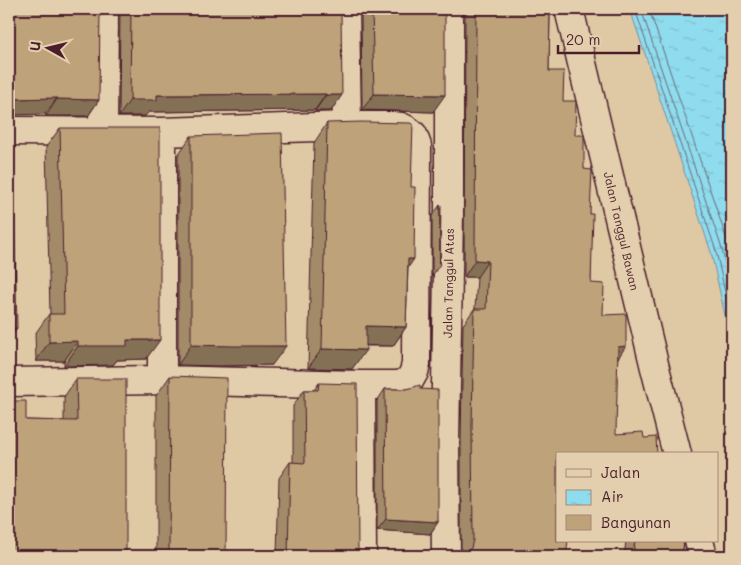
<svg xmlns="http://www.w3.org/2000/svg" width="741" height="565" font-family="Mali,sans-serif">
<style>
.water{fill:url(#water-ripples);stroke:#7390a0}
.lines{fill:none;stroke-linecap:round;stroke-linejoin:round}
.shore{stroke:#666b79;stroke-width:1}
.minor-casing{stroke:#4a1f2b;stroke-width:31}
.minor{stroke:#e3cead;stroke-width:28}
.wall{fill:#a38b69;stroke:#4a1f2b}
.shaded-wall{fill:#847155;stroke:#4a1f2b}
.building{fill:#bda27a;stroke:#4a1f2b}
.labels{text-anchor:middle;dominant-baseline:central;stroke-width:5;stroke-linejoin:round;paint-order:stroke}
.street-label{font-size:12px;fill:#4a1f2b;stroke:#e3cead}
</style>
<defs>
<pattern id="water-ripples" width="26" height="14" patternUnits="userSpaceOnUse" patternTransform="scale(1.25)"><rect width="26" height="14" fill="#8fdcee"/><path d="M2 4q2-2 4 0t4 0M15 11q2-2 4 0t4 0" fill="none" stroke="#7dbccc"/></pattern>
</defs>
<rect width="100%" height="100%" fill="#dfc9a5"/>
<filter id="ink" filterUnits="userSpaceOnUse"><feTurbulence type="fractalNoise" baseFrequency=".02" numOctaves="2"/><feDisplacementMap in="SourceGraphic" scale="10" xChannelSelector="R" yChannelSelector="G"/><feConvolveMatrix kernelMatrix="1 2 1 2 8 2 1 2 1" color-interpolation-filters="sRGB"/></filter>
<g filter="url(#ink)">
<path class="water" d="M630,9H732V347L711,252Z"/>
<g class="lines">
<path class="shore" d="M635,9L716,251L732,324
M641,9L722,249L732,296
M649,9L729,246L732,261"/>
<defs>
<path id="minor" d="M345,9L347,126
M569,9L655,368L677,454
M9,131L162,132L347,126H392L401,127L407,130L413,135L417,146L416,364L414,372L409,381L399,385H361L162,380L9,382
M103,132L104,9
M162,380V132
M361,385L362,556
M699,541L703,556
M446,556L445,442L449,214V9"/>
</defs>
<use href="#minor" class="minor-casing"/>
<use href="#minor" class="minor"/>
</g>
<path class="wall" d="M9,9L99,100L88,116H46Z
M120,9H341L331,111H315V110L149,112L145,116H119Z
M361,9H445L433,112L362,110Z
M465,9H552L550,12L549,71L563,101L575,135L584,169L590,214L591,283L603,315L617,360L557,454L566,556H461V442L463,325L474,309H475L477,277H464Z
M327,123L408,268L406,327L393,346H366L352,369L308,368L314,143Z
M60,128L146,359L117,360L113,365L64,366V361H36L35,334L49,314H50L46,147Z
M191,136L272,365L219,366L178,365V155Z
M440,205V264L432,276V216Z
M170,376L226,556H156V396Z
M76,379L126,556L26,420L64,421V397Z
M319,383L358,556H277L279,478L290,462L293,463V406L304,390H314Z
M385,389H420L438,522L430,534L377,530V401Z
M626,541H684L682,556H624Z"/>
<path class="shaded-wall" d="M326,94L315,110L149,112L145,116H119L130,100L157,95Z
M374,94L445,95L433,112L362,110Z
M326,95H342L331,111H315Z
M57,98L45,114L9,115V99Z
M57,99L99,100L88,116H46Z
M408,259H414L401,278Z
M475,260L488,261L477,277H464Z
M366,326L406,327L393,346L353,345Z
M9,328H17L9,340Z
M127,340H160L146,359L117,360L113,365L64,366L78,346Z
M78,341L64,361H36L49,342Z
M191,345L286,346L272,365L219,366L178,365Z
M626,346L615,363L618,347Z
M322,349L366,350L352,369L308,368Z
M386,519L438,522L430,534L377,530Z"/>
<path class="building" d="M9,9H100L99,100L57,99V98L9,99Z
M131,9H341L342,95H326V94L157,95V100H130Z
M372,9H445V95L374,94Z
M476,9H550L549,71H564L563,101H576L575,135H584V169L592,170L590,214H593L591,283L604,284L603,315L626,314V346L618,347L616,434L643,432L644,438L656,437L657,454H557V541H568L566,556H462L463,554L466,553L471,548L473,540L472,426L474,309H486L488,261L475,260Z
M9,119L12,123L17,328H9Z
M361,122L410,123L413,124L411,187H415L414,259H408L406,327L366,326V350L322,349L327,123Z
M60,128H160V340H127V346H78V341L49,342V314H64Z
M282,133L286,346H232L191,345V136Z
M440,205H441L440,264Z
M170,376L227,378L226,556H169Z
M76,379H126V556H9V401H26V420L77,421Z
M319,383L357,384L358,556H288L290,462L305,463L304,390H318Z
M420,385V389L438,390V522L386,519L385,389H407Z
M635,541H684L682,556H633Z"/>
</g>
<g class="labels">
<g class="street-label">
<text transform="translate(622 231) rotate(77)">Jalan Tanggul Bawan</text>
<text transform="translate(448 283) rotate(-89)">Jalan Tanggul Atas</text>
</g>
</g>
<rect width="741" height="565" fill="none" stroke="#e3cead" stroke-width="30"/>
<rect x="15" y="15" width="711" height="535" fill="none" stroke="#4a1f2b" stroke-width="2" filter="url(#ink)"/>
<rect x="556" y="452" width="162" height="90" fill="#e3cead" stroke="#a68879"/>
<rect x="566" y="469" width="25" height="8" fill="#e3cead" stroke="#a68879"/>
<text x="601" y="478" font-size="15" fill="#4a1f2b">Jalan</text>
<rect x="566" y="490" width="25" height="15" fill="url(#water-ripples)" stroke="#a68879"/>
<text x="601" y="502" font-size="15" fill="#4a1f2b">Air</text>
<rect x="566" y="515" width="25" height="15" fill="#bda27a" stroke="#a68879"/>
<text x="601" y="528" font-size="15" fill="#4a1f2b">Bangunan</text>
<g transform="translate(48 48) rotate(278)" stroke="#e3cead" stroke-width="4" paint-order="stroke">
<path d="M0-4L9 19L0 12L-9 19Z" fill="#4a1f2b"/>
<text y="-8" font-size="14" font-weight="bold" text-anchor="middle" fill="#4a1f2b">U</text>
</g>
<path d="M558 45v8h81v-8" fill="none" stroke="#4a1f2b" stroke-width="2.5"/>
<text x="566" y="45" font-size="15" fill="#4a1f2b" stroke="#e3cead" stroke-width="4" paint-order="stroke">20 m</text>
</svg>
